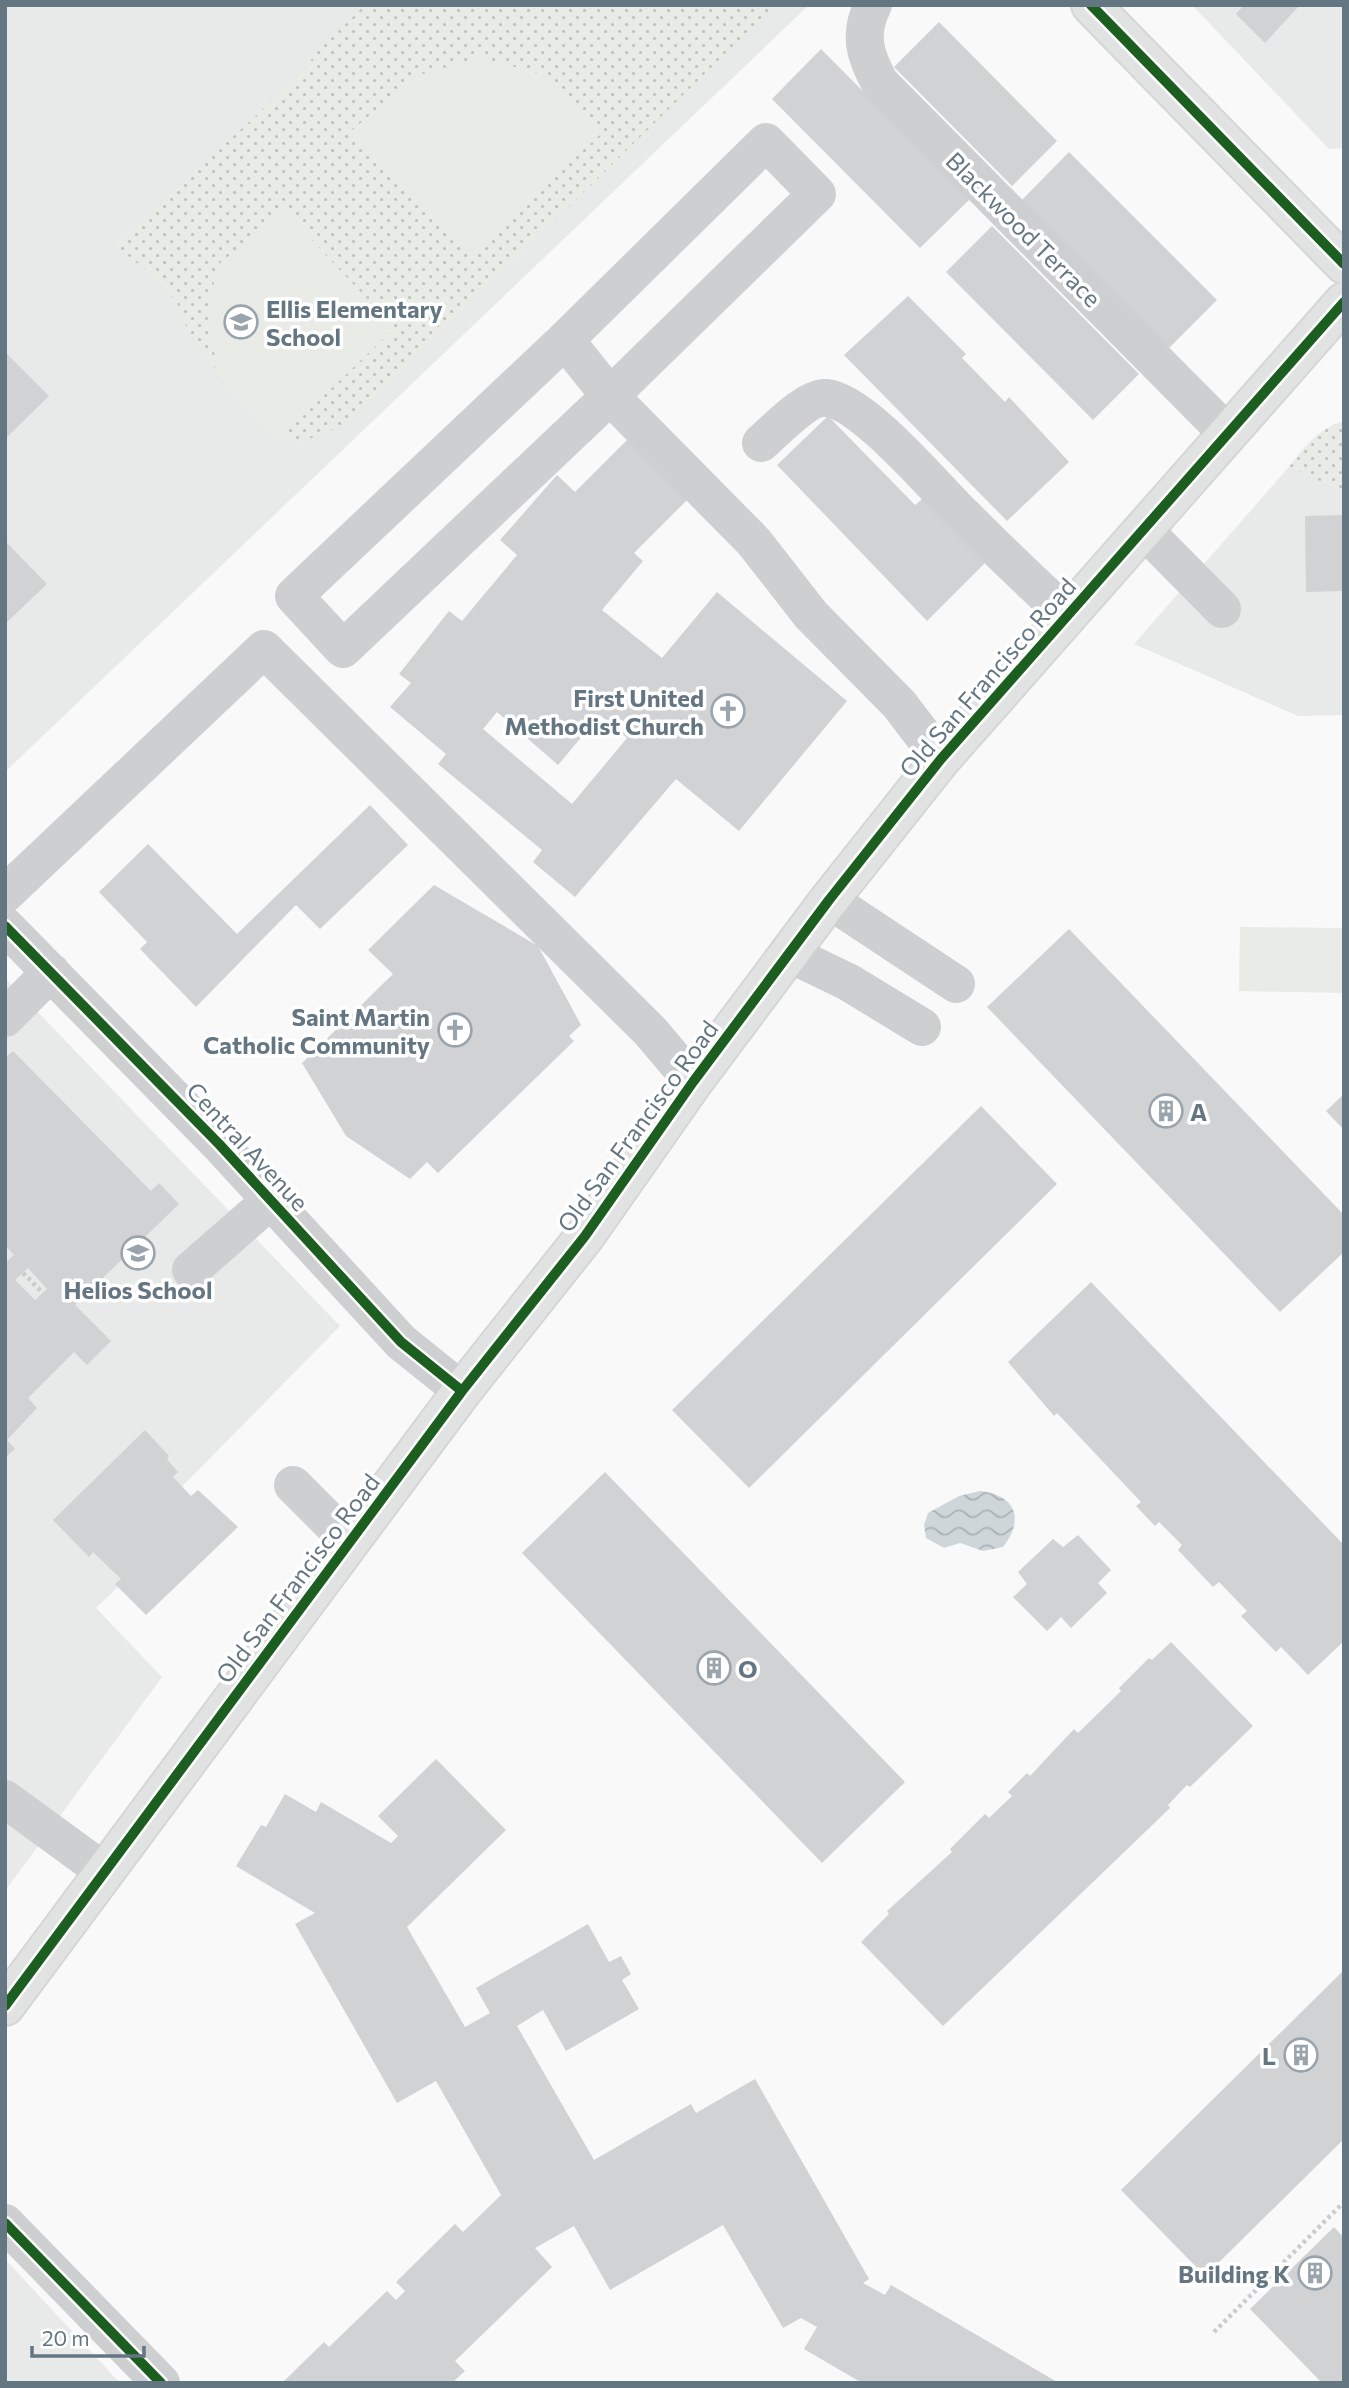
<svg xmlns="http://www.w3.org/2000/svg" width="1349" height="2388" font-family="Commissioner,sans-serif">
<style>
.built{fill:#e8e9e9}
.grass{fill:url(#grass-dots)}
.garden{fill:#e8ebe6}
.water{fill:url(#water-waves)}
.building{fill:#d0d2d3;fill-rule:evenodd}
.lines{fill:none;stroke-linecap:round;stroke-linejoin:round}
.major-casing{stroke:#d5d6d7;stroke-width:42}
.path{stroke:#cbcccd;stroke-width:4.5;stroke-dasharray:3.5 3.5;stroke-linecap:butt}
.minor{stroke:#cecfd0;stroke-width:38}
.major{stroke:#e1e2e2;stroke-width:38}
.cycleway-casing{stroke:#fff;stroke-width:15}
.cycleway{stroke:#1b5e20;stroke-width:10}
.labels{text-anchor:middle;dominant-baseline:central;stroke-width:7;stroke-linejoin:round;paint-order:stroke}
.street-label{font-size:24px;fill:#657683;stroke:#fff}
.poi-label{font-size:24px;font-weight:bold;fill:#657683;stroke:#fff;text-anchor:end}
</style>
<defs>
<pattern id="grass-dots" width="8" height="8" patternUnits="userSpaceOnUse" patternTransform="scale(1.75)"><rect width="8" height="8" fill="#e8ebe6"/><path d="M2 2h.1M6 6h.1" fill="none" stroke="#c0c3c0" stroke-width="1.8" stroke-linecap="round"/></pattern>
<pattern id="water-waves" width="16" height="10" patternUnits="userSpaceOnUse" patternTransform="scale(1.75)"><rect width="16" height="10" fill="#ced6d9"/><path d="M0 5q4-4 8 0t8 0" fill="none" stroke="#abb2b5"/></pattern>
</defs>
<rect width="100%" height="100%" fill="#f9f9f9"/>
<path class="built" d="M5,5H809L5,772Z
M1192,5H1344V148L1329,149Z
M1344,422V715L1298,716L1134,644L1316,436Z
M5,978L340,1326L108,1562L125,1580L96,1608L162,1677L5,1891Z
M5,2259L120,2383H5Z"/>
<path class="grass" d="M365,5H775L352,419L337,428L296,444C258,421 215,372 191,335C185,326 183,314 178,305C163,281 136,263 115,245L297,78L319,50Z
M1344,421V492L1289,467C1304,447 1319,428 1344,421Z"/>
<path class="garden" d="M480,58L545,75L602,133L471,252L351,131L416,76Z
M283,210L395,328L276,441L218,375L207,312L218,265Z
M1240,927L1344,928V993L1239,991Z"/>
<path class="water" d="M980,1491C1016,1495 1025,1519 1003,1547L983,1551L960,1543L944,1548L926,1538L924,1525L928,1513L959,1496Z"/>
<path class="building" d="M1244,5H1300L1265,43L1236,14Z
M939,22L1057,141L1012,186L894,67Z
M821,49L970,199L920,248L772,99Z
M1069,152L1217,300L1169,348L1022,200Z
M992,226L1139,374L1093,420L946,272Z
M908,296L966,354L962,358L1005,402L1009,397L1069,462L1007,521L844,355Z
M5,352L49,396L5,439Z
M828,416L915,505L926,496L988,560L927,621L777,465Z
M629,438L689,498L634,553L643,561L602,610L662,658L717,592L847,701L739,831L676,779L575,897L533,862L542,850L438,764L446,754L390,707L411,683L399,674L449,611L462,621L517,555L500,540L557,475L575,492ZM497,712L558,765L600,715L627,738L572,804L483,729Z
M1344,515V591L1306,592L1305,516Z
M5,541L47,584L5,624Z
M370,805L408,845L320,929L296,905L196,1007L140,949L147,942L99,892L148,844L237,934Z
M434,885L538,946L581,1025L569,1036L574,1041L438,1173L427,1162L410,1179L346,1136L302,1063L393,974L368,950Z
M1069,929L1344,1215V1252L1280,1312L987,1007Z
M13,1051L151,1191L159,1183L179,1204L75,1305L111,1341L87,1365L74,1352L28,1398L37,1408L7,1440L15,1449L5,1458V1263L14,1255L5,1245V1058ZM28,1268L47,1289L35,1300L15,1280Z
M1344,1094V1130L1326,1111Z
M981,1106L1057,1184L749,1488L672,1410Z
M1091,1282L1344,1545V1641L1308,1675L1281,1647L1276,1652L1241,1616L1247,1611L1219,1582L1213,1587L1178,1550L1182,1545L1159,1522L1155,1526L1136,1506L1141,1502L1057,1413L1054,1416L1008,1362Z
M145,1430L169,1456L167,1459L178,1472L173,1477L191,1496L198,1490L238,1527L146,1615L115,1584L121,1579L93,1552L89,1557L53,1520Z
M605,1472L905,1782L822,1863L522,1553Z
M1078,1535L1111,1570L1098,1583L1107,1593L1071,1628L1061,1617L1047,1631L1013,1597L1027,1584L1018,1572L1053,1539L1063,1547Z
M1171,1642L1253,1726L1190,1787L1187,1785L1168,1805L1170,1808L943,2026L861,1942L889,1914L887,1911L952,1852L950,1849L985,1814L989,1818L1012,1796L1008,1792L1027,1773L1030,1776L1074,1729L1078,1733L1121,1691L1119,1688L1149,1658L1152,1660Z
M436,1759L506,1830L407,1927L465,2027L490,2013L476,1988L588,1924L609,1962L621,1956L631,1974L622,1980L639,2009L566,2051L543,2010L517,2026L594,2160L691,2104L696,2113L755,2079L869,2279L863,2283L885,2295L891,2285L1059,2383H862L804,2349L817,2327L801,2318L783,2328L723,2225L610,2290L574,2226L535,2248L552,2267L455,2361L465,2371L452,2383H286L284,2381L324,2342L329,2347L387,2291L396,2300L405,2291L396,2282L455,2224L463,2232L501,2195L436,2081L397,2103L295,1924L315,1913L236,1866L261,1825L266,1827L285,1794L316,1812L321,1802L391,1843L398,1836L378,1816Z
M1344,1970V2139L1205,2276L1121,2190Z
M1334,2227L1344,2238V2383H1322L1250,2309Z"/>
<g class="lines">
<defs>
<path id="major" d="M1091,5L1344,264
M5,2006L462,1391L585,1236L693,1082L829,900L941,759L1344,302"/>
</defs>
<use href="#major" class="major-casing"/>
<path class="path" d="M23,1273L43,1293
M1214,2332L1344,2202"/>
<path class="minor" d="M873,5C858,34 865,56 880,83L1227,433
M766,142L817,194L610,396L343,649L294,596L565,340Z
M565,340L610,396L754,542L811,615L899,704L941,759
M761,443C775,431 808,396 826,398C863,401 935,488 963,515C997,549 1032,583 1068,616
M1143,529L1222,609
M5,894L264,649L650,1031L693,1082
M829,900L956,984
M5,926L219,1144L401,1342L462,1391
M788,953L848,982L922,1027
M5,1018L51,972
M191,1270L271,1200
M293,1485L350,1542
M5,1799L105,1872
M5,2223L161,2383"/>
<use href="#major" class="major"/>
<defs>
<path id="cycleway" d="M1091,5L1344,264
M5,926L219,1144L401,1342L462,1391
M5,2006L462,1391L585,1236L693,1082L829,900L941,759L1344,302
M5,2223L161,2383"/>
</defs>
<use href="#cycleway" class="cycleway-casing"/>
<use href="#cycleway" class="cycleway"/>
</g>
<defs>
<symbol id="school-ring" viewBox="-11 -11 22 22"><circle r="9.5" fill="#fff" stroke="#99a4ac" stroke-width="1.5"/><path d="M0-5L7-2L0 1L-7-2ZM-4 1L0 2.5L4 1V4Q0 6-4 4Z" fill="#99a4ac"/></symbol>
<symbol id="church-ring" viewBox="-11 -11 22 22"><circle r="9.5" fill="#fff" stroke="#99a4ac" stroke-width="1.5"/><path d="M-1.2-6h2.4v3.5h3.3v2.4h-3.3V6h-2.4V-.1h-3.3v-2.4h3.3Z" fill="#99a4ac"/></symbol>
<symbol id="building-ring" viewBox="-11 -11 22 22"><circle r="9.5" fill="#fff" stroke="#99a4ac" stroke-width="1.5"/><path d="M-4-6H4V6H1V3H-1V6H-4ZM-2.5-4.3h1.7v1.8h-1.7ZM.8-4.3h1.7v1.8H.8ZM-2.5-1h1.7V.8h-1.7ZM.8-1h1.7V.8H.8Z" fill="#99a4ac"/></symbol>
</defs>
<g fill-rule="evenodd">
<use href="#school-ring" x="222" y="303" width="38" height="38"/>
<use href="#church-ring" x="709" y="692" width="38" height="38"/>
<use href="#church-ring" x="436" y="1011" width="38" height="38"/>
<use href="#building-ring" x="1147" y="1092" width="38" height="38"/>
<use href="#school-ring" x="119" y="1234" width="38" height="38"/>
<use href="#building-ring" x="695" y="1649" width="38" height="38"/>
<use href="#building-ring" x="1282" y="2036" width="38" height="38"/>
<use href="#building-ring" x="1296" y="2254" width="38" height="38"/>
</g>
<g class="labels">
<g class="street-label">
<text transform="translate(1024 229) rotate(45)">Blackwood Terrace</text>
<text transform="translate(987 677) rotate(-49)">Old San Francisco Road</text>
<text transform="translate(637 1126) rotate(-54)">Old San Francisco Road</text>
<text transform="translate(248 1146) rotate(47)">Central Avenue</text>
<text transform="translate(297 1578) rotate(-53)">Old San Francisco Road</text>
</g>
<g class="poi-label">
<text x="266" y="308" text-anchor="start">Ellis Elementary<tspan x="266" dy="28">School</tspan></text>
<text x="704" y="697">First United<tspan x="704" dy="28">Methodist Church</tspan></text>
<text x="430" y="1016">Saint Martin<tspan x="430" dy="28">Catholic Community</tspan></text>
<text x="1190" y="1111" text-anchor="start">A</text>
<text x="138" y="1289" text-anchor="middle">Helios School</text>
<text x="738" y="1668" text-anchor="start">O</text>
<text x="1276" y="2055">L</text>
<text x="1290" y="2273">Building K</text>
</g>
</g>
<rect width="1349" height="2388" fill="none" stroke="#657683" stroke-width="14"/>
<path d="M32 2346v10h112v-10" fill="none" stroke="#657683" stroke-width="3.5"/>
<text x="42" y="2346" font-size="21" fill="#657683" stroke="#ffffff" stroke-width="5" paint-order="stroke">20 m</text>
</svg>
